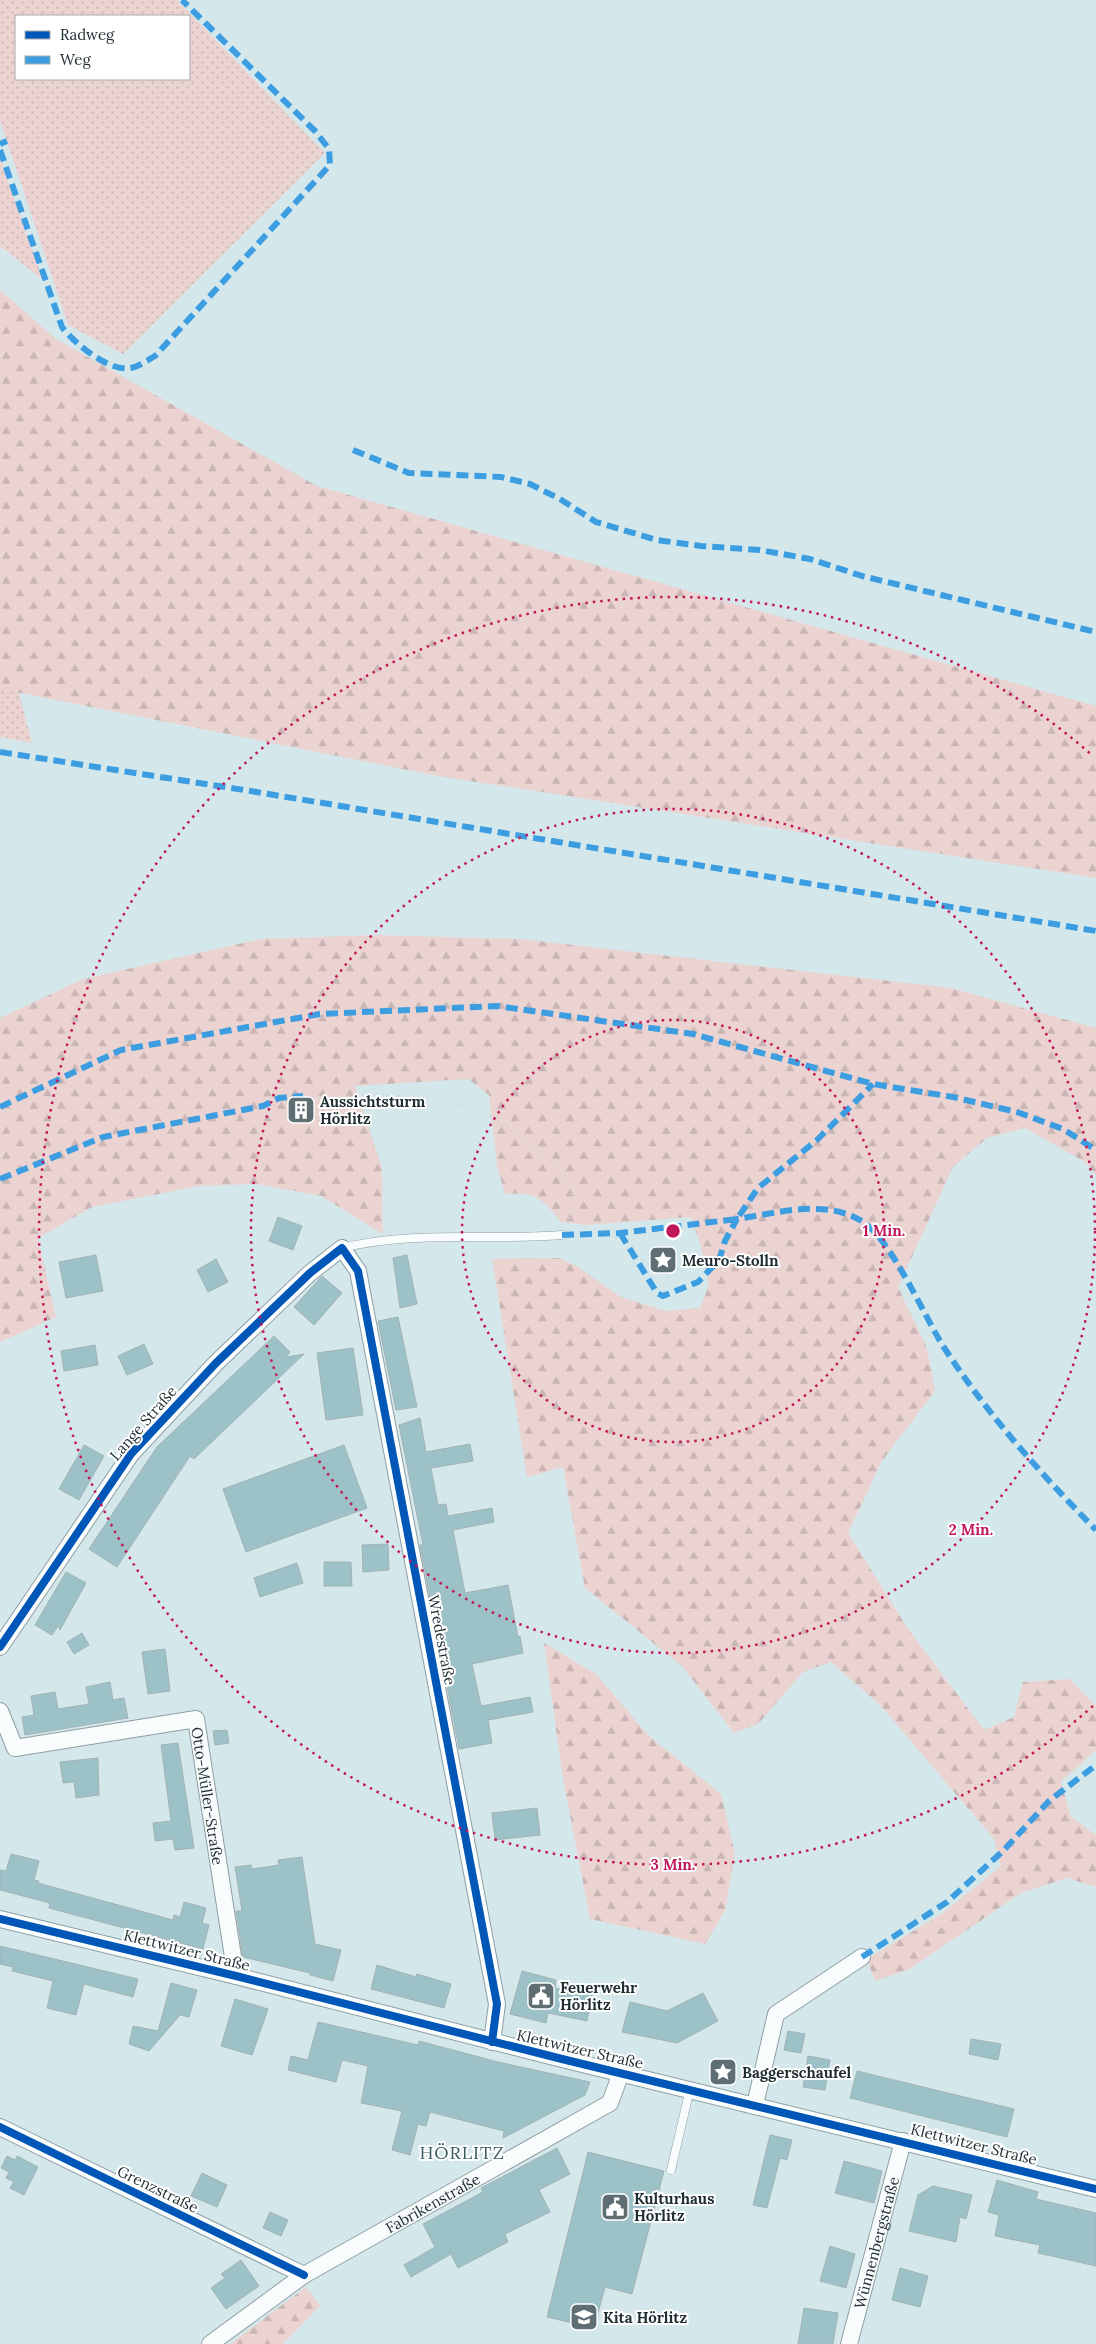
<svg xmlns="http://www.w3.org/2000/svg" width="1096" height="2344" font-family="Lora,serif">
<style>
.grass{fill:url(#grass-dots);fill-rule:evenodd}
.forest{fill:url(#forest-firs)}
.building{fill:#9cc2c8;stroke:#a2b2b5}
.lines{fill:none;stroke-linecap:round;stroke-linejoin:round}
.lane-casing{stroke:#8f9fa2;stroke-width:9}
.street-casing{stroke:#8f9fa2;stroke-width:18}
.path{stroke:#d1d7d8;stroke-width:3;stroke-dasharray:1 4;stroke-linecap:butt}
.lane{stroke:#f9fcfc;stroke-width:8}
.street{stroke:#f9fcfc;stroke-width:16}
.quiet{stroke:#3c9de1;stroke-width:6;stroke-dasharray:12 6;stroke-linecap:butt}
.cycleway-casing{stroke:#fff;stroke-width:11}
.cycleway{stroke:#0057b8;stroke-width:8}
.ring{fill:none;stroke:#c2185b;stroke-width:2.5;stroke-dasharray:2.5 5}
.labels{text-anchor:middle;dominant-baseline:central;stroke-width:4;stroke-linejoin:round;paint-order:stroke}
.poi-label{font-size:15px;font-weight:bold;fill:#1e2d30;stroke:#fff;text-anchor:start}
.street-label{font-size:15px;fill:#1e2d30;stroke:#fff}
.quarter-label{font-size:18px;letter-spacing:1px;fill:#385a60;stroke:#fff}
.centre{fill:#c2185b;stroke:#fff;stroke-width:2.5}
.ring-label{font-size:15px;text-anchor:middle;font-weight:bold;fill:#c2185b;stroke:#fff;stroke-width:4;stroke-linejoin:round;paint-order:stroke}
</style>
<defs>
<pattern id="grass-dots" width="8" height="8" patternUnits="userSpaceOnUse" patternTransform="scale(1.25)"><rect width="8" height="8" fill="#ebd3d1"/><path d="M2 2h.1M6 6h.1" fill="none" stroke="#c9b5b4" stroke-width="1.8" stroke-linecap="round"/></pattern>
<pattern id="forest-firs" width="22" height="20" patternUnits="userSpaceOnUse" patternTransform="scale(1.25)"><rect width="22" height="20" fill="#ebd3d1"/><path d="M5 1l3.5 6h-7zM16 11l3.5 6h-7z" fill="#c9b5b4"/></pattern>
</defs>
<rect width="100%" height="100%" fill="#d4e8ec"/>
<path class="grass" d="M0,0H177L325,153L123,354L68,325L0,121ZM189,16V79H16V16Z
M0,158L43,280L0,246Z
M0,675L19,693L32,743L0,737Z"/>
<path class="forest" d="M0,290L56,339L317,486L1096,706V878L438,776L0,689Z
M375,935L520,939L951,988L1096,1028V1175L1085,1162L1025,1128L987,1138L953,1167L898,1287L927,1348L935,1391L882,1461L848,1533L908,1629L984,1730L1014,1717L1023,1682L1070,1679L1096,1706V1750L1061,1782L1071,1817L1096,1835V1887L1067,1878L1021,1893L910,1969L875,1981L867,1959L943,1913L1001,1866L994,1839L881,1706L831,1662L803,1672L758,1724L734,1733L682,1666L585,1588L563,1467L527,1477L492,1259L559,1258L576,1266L621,1297L666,1311L700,1308L709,1285L700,1243L691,1217L586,1225L561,1222C543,1199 535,1191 505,1194L497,1165L489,1095L468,1079L355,1086L382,1168L383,1234L321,1196L257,1184L199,1186L92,1207L38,1238L56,1317L0,1342V1018L83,979L261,939Z
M544,1643L596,1674L649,1736L721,1794L735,1854L725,1911L705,1944L590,1919L563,1779Z
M306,2287L320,2306L283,2344H230Z"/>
<path class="building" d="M293,1102H309V1119H293Z
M278,1217L302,1226L293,1250L269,1241Z
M96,1255L103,1291L66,1298L59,1262Z
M407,1255L417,1304L400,1308L393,1258Z
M216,1259L228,1282L208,1292L197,1270Z
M322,1276L342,1293L314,1325L294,1307Z
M398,1317L417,1407L396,1410L378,1321Z
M274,1336L290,1352L286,1357L304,1354L194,1459L190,1456L117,1567L89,1549L157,1447Z
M144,1344L153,1364L127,1375L118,1356Z
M95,1345L98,1365L64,1371L61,1351Z
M353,1348L363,1415L326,1420L317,1353Z
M420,1418L426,1452L470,1444L473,1461L431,1468L438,1505L446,1504L448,1516L492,1508L494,1522L453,1530L465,1593L508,1585L518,1637L520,1636L523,1653L472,1664L481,1706L530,1697L533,1712L488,1720L492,1743L459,1749L420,1545H423L399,1425Z
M84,1445L104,1456L79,1500L59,1489Z
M344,1445L367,1508L246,1552L223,1489Z
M388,1544L389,1570L363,1572L362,1545Z
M324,1562H351L352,1586H324Z
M297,1563L303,1583L260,1597L254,1578Z
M66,1572L86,1583L60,1630L58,1626L52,1635L35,1625Z
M82,1633L89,1645L74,1654L67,1642Z
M165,1649L170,1691L148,1694L142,1652Z
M110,1682L113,1700L124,1698L128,1718L25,1735L22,1717L34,1715L31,1696L55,1692L58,1709L89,1704L86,1687Z
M227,1730L229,1743L215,1745L213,1731Z
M178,1743L194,1848L175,1850L173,1839L155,1841L153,1823L171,1821L161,1745Z
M98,1758L99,1795L76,1798L74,1782L63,1783L60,1762Z
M537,1808L540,1835L495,1840L492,1813Z
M11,1854L39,1861L34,1880L39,1881L38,1883L173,1920L174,1915L180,1917L184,1902L206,1908L202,1923L209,1925L203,1949L49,1908L50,1903L0,1890V1870L6,1871Z
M302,1857L315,1944L341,1950L333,1981L310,1975V1973L243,1957L236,1911H242L235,1867L251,1865L252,1869L279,1865L278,1860Z
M0,1946L138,1979L133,1997L84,1984L76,2015L47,2008L53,1981L12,1971L13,1967L0,1964Z
M377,1965L416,1977L417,1974L451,1984L444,2008L371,1989Z
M522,1971L556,1980L555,1988L592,1995L587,2021L548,2013L546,2023L510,2014Z
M171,1983L197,1990L189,2017L180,2015L149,2051L129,2044L133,2026L158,2031Z
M703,1993L718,2021L677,2043L622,2032L630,2002L667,2011Z
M235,1999L268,2009L252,2055L221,2046Z
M318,2022L418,2045L419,2041L498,2062L590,2082L585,2095L503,2138L504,2131L430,2112L426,2126L418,2124L410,2155L392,2150L402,2111L361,2103L368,2066L342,2060L336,2082L288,2070L291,2056L308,2060Z
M788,2031L805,2034L801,2053L784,2050Z
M971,2039L1001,2044L998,2060L969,2054Z
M808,2056L830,2060L825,2090L803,2087Z
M857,2071L1014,2109L1007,2137L850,2098Z
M770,2135L792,2140L787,2160L780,2158L767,2208L753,2205Z
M557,2148L570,2174L539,2190L550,2212L505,2234L508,2242L458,2268L451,2254L411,2277L404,2265L435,2247L423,2224L483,2192L481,2188Z
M588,2152L664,2171L632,2294L605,2287L594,2328L547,2317Z
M7,2156L15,2160L17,2156L38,2167L24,2195L10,2188L14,2182L6,2178L9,2172L1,2168Z
M844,2161L882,2171L874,2203L835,2193Z
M202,2173L227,2185L217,2207L191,2196Z
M997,2180L1038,2192L1036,2199L1096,2213V2266L1038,2253L1040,2245L995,2236L999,2215L988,2212Z
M933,2186L972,2195L966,2219L960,2217L956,2242L909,2231L918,2195Z
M270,2212L288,2220L281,2236L263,2228Z
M830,2246L855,2254L846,2288L820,2281Z
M241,2260L259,2286L226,2309L211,2288L225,2278L221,2274Z
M900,2268L928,2276L920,2307L892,2300Z
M804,2308L838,2313L833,2344H798Z"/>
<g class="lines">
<defs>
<path id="lane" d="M342,1248C413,1230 489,1241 562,1235
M671,2170L690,2089"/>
<g id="street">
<path d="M0,1647L131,1454L216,1363L310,1273L342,1248L358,1271L497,2004L492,2042"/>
<path id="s1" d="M0,1711L15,1748L196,1719L236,1976"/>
<path d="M0,1919L236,1976L562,2059L1096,2189"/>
<path d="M755,2105L776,2014L862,1957"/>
<path d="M0,2127L304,2275"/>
<path id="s2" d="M210,2344L304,2275L610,2103L621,2073"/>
<path id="s3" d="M849,2344L903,2141"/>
</g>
</defs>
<use href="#lane" class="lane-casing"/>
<use href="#street" class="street-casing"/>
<path class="path" d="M304,1101L303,1096C366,1098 438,1087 495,1119C513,1129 529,1143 544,1156C569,1176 580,1193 567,1225"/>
<use href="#lane" class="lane"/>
<use href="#street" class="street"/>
<path class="quiet" d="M0,144L7,141
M0,150L62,327C74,343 109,372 130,368C138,367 148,360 155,356L330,165L329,149L315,131L182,0
M353,450L409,473L501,477L530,484L560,499L596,522L657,540L701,546L760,550L810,559L862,576L1096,632
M0,752L244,790L1096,931
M0,1107L121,1050L320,1014L497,1006L693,1034L873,1084L953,1097L1017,1112L1063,1129L1096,1150
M0,1179L103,1137L263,1106L279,1098L303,1096
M620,1233L657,1293L663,1296L698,1282L719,1260L725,1241L737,1219C777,1213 823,1199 860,1220C891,1237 924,1317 945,1349C988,1415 1041,1474 1096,1530
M562,1235L620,1233L737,1219L758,1188L817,1140L873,1084
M862,1957L947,1902L1003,1851L1049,1801L1096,1765"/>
<defs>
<path id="cycleway" d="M0,1647L131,1454L216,1363L310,1273L342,1248L358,1271L497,2004L492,2042
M0,1919L236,1976L562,2059L1096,2189
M0,2127L304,2275"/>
</defs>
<use href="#cycleway" class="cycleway-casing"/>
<use href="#cycleway" class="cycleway"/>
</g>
<g class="ring">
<circle cx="673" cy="1231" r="211"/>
<circle cx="673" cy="1231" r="422"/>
<path d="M1093 1706A634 634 0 1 1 1093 756"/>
</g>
<defs>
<symbol id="building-square" viewBox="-11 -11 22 22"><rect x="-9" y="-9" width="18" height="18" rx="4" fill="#5e6e72" stroke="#fff"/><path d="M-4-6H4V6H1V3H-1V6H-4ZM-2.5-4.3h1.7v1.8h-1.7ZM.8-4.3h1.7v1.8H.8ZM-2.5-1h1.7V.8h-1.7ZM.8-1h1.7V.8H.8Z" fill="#fff"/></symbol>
<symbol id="sight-square" viewBox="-11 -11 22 22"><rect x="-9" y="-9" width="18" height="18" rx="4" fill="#5e6e72" stroke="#fff"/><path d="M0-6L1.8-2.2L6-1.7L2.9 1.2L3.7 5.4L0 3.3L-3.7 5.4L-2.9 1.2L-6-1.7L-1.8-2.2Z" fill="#fff"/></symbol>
<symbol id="civic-square" viewBox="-11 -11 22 22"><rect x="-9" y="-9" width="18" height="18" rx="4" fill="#5e6e72" stroke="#fff"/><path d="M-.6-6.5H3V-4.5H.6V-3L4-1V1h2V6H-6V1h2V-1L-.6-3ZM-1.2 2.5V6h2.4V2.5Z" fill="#fff"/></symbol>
<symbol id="school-square" viewBox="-11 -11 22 22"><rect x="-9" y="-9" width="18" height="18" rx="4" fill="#5e6e72" stroke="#fff"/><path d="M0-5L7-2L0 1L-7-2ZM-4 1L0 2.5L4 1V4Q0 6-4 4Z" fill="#fff"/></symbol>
</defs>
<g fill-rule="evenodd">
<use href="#building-square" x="285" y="1094" width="32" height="32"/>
<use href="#sight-square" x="647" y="1244" width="32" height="32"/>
<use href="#civic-square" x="525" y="1980" width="32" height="32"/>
<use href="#sight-square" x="707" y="2056" width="32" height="32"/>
<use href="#civic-square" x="599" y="2191" width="32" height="32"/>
<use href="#school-square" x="568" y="2301" width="32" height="32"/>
</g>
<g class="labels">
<g class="poi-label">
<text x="320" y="1101">Aussichtsturm<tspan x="320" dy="17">Hörlitz</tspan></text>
<text x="682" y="1260">Meuro-Stolln</text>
<text x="560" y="1987">Feuerwehr<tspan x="560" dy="17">Hörlitz</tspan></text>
<text x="742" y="2072">Baggerschaufel</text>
<text x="634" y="2198">Kulturhaus<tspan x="634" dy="17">Hörlitz</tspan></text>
<text x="603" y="2317">Kita Hörlitz</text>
</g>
<g class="street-label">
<text transform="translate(143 1423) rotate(-49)">Lange Straße</text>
<text transform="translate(442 1640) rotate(79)">Wredestraße</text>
<text stroke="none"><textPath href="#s1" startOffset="301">Otto-Müller-Straße</textPath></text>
<text transform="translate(187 1950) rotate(14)">Klettwitzer Straße</text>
<text transform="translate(580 2049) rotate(13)">Klettwitzer Straße</text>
<text transform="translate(974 2144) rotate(14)">Klettwitzer Straße</text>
<text transform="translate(158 2189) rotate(26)">Grenzstraße</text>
<text stroke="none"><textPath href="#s2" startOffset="264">Fabrikenstraße</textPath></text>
<text stroke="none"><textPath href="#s3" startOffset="105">Wünnenbergstraße</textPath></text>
</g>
<g class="quarter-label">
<text x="462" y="2152">HÖRLITZ</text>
</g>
</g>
<circle cx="673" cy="1231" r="8" class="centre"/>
<g class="ring-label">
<text x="884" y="1236">1 Min.</text>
<text x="971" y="1535">2 Min.</text>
<text x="673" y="1870">3 Min.</text>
</g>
<rect x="15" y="15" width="175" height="65" fill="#ffffff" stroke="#a5abac"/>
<rect x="25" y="31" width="25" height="8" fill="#0057b8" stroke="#a5abac"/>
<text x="60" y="40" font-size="15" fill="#1e2d30">Radweg</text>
<rect x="25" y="56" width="25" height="8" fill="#3c9de1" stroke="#a5abac"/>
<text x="60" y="65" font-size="15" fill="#1e2d30">Weg</text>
</svg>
